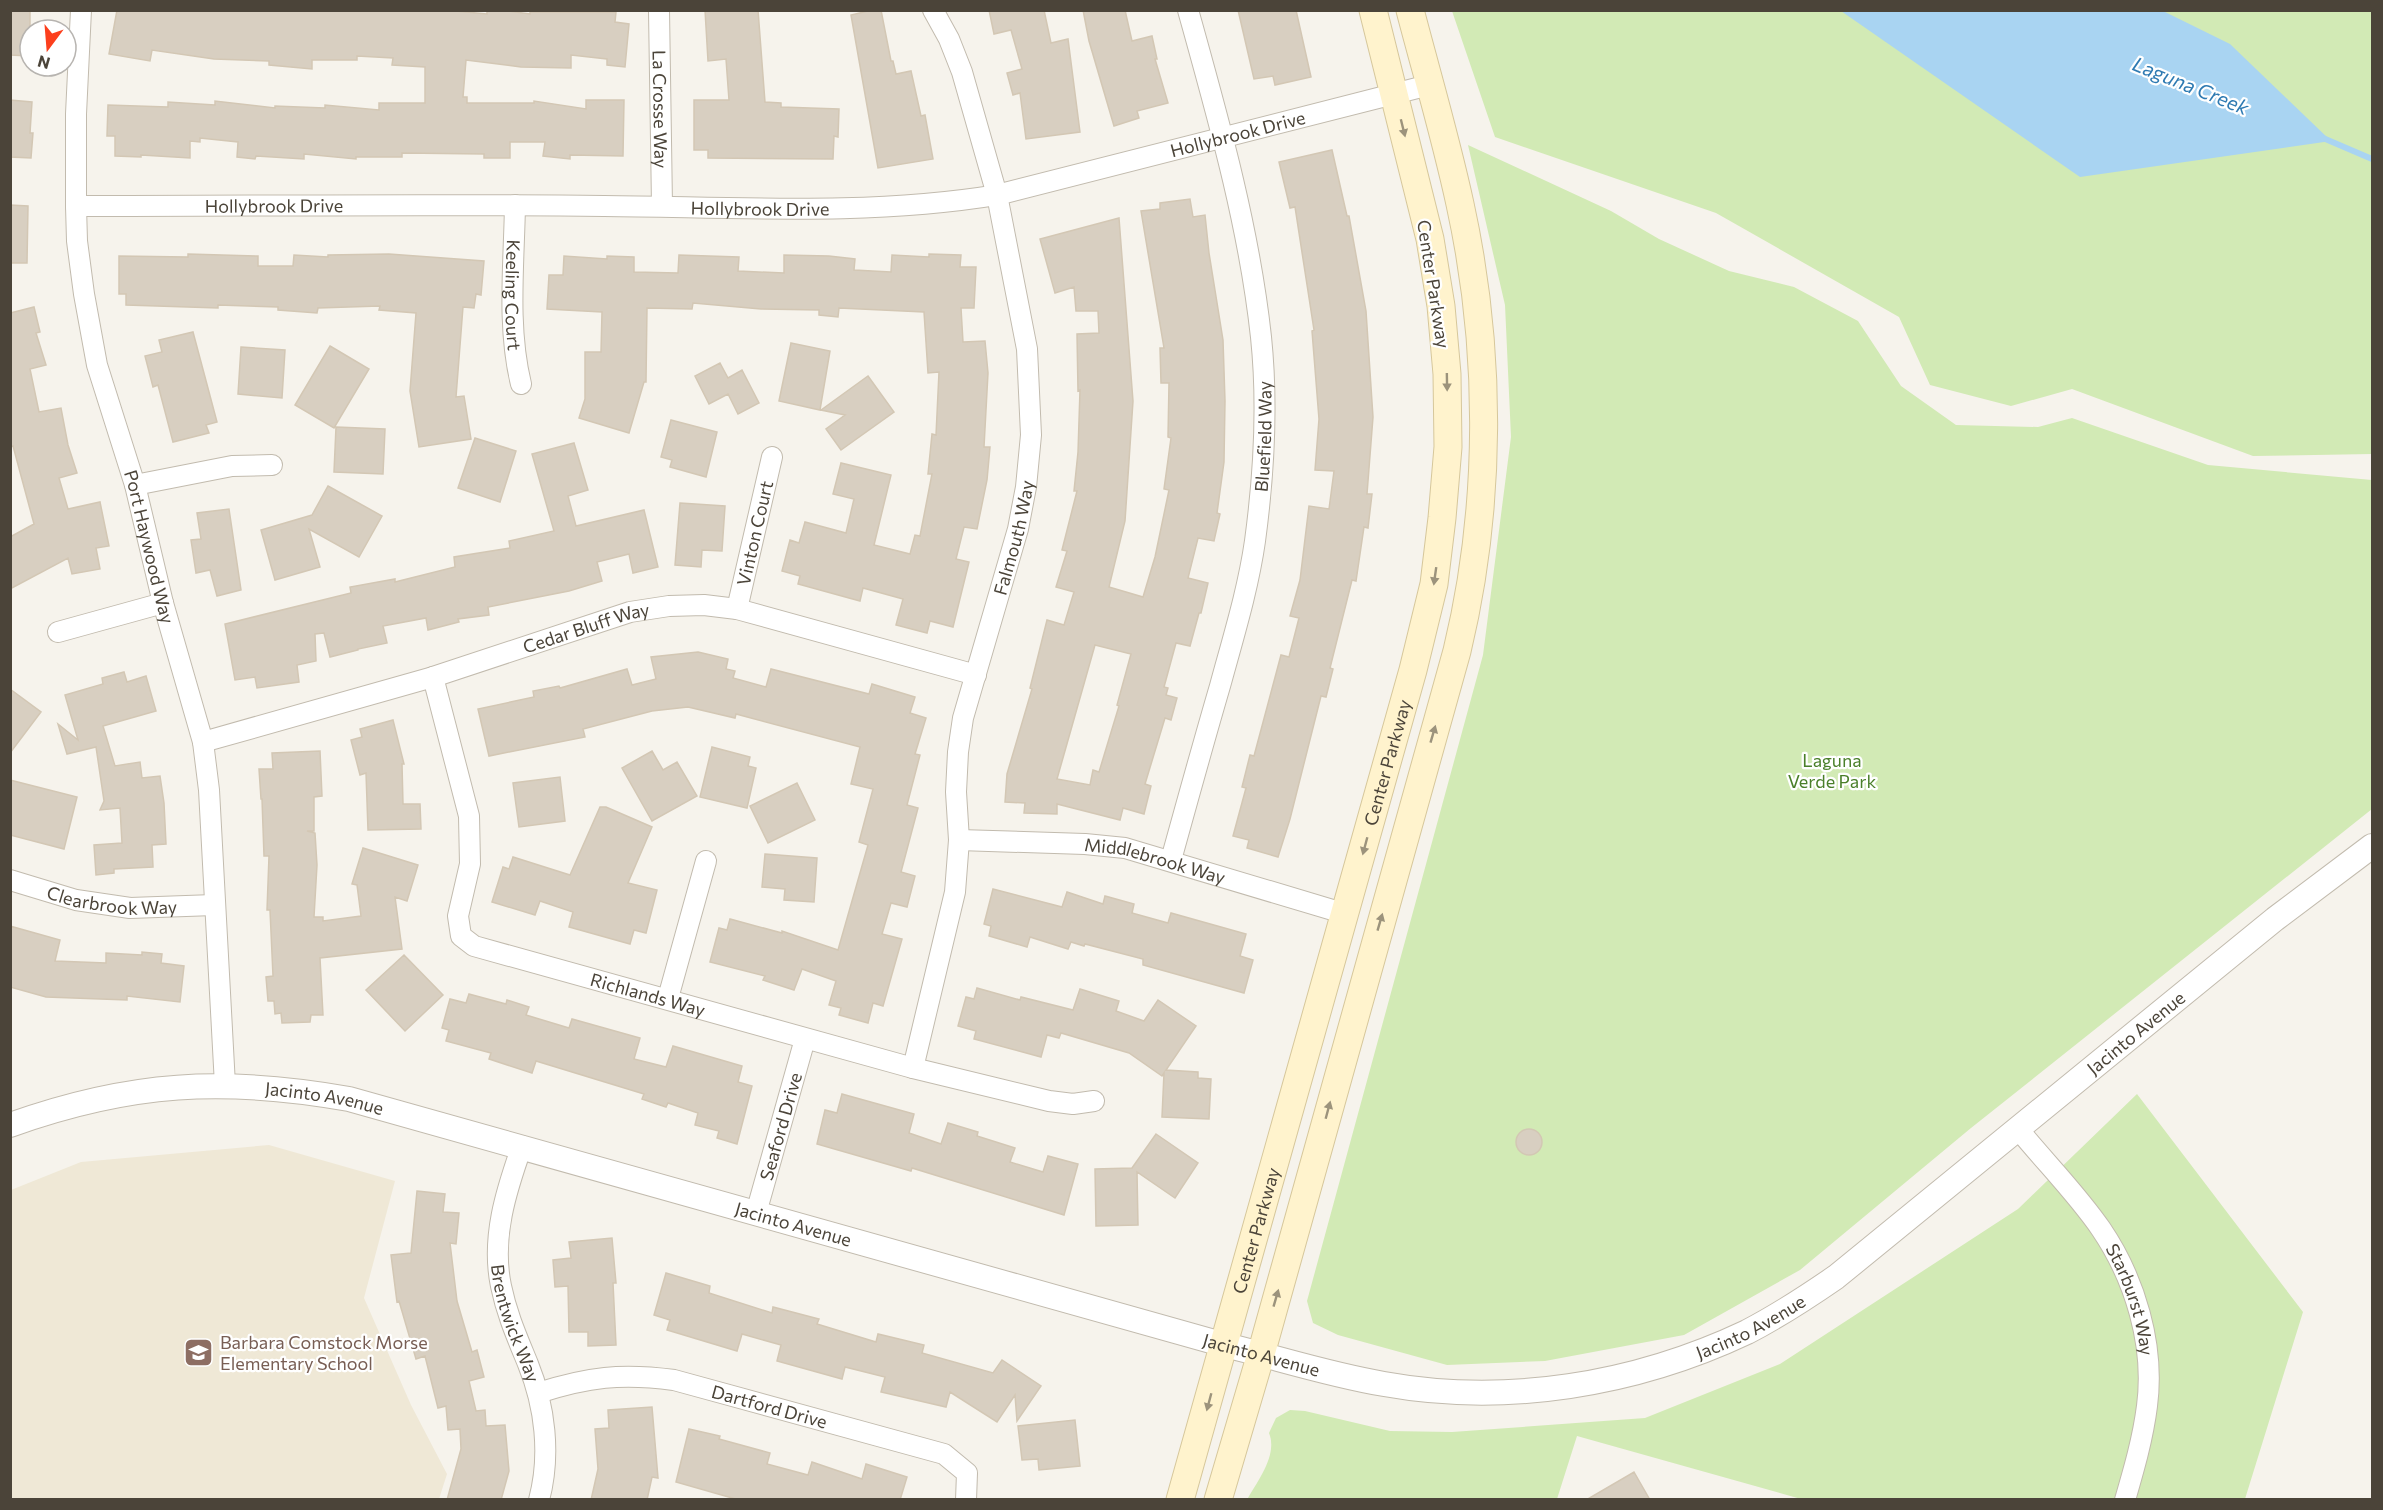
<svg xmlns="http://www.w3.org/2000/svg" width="2383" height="1510" font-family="Commissioner,sans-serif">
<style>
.education{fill:#efe8d6}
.green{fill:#d2eab5}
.water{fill:#a9d4f2}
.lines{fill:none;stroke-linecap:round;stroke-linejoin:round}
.stream{stroke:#a9d4f2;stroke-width:6}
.building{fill:#d8cfc1;stroke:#d3c7b4;stroke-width:1.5;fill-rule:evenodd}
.minor-casing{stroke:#c2bbae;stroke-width:22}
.tertiary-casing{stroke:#c2bbae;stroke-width:26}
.secondary-casing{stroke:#d6c79b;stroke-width:29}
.minor{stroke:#fff;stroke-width:20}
.tertiary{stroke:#fff;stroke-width:24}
.secondary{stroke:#fff3cd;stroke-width:27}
.oneway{fill:#9c937c}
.labels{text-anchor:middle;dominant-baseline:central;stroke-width:4.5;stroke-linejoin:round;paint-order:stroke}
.street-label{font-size:18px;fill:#4b4439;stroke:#fff}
.park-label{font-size:18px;fill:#4a7f2a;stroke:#fff}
.education-label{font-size:18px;fill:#785e54;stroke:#fff;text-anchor:start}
.water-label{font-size:20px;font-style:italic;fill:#2e7ab2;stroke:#fff}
</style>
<rect width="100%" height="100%" fill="#f6f3ec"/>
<path class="education" d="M269,1145L395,1181L364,1298L411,1405L447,1474L439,1499H11V1190L81,1162Z"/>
<path class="green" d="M1452,11H2372V454L2253,456L2072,389L2011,406L1930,385L1899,317L1716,213L1495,137Z
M1468,145L1611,211L1659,239L1729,271L1794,287L1858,321L1901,386L1956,425L2038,427L2072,418L2208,465L2372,480V809L1971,1128L1800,1270L1684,1335L1545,1361L1447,1365L1338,1335L1313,1323L1307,1301L1483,655L1511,437L1505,305Z
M2137,1094L2303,1312L2245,1499H1801L1577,1436L1557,1499L1247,1500C1258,1480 1278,1455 1269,1433L1276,1418L1290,1410L1305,1411L1390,1431L1452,1432L1645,1418L1780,1364L2018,1209Z"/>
<path class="water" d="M1841,11H2163L2230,44L2331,141L2080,177Z"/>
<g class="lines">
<path class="stream" d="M2323,138L2372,159"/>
</g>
<path class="building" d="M10,10H30V56L10,55Z
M117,10H445L487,14V10H501L530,14V12H616L615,22L629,24L625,67L607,65V59L571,55V68L521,67L466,60L463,97H467V103H534V101L586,109V100H624L623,156L570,155V159L543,156L545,142H510V158H484V154L402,153V157H356V159L304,154V159L256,156L255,159L237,157L238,142L200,138V142L190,141V158L141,155V157L115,156V136H107L108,105L168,107V102L215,105V101L275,108V106L325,108V105L379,110V103H425V67L392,65L393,58L357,56V60H312V69L269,65V61L214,59L152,50L150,61L109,54Z
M705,10H758L765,102L781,103V107L839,109L838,137L834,136L833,159L708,158V150H694V100H729L726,59L708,61Z
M872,10H881L891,61H893L896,74L911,71L921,116L925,115L933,159L878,168L851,15Z
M989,10H1044L1051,43L1068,39L1080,132L1026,139L1020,93L1013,95L1007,73L1022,69L1011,30L994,34Z
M1083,10H1125L1132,41L1152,36L1157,59H1155L1168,103L1137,111L1139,118L1114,126L1089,41Z
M1238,10H1296L1311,77L1275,85L1273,76L1254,79Z
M10,100L32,102L30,133H33L31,158L10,157Z
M1332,150L1347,216H1349L1366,311L1373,417L1367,494H1372L1368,528L1364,527L1356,581L1352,580L1330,668L1333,669L1326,697L1321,696L1290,819L1278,857L1247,848L1249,840L1233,836L1246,788L1242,787L1250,755L1254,756L1281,655L1289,657L1299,618L1290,616L1300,580L1309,506L1329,509L1334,471L1315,470L1319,419L1312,331L1314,330L1295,207L1290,208L1279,162Z
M1190,199L1193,217L1205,215L1209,253L1223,340L1225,401L1224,462L1217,513L1220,514L1214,541L1198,538L1188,578L1208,583L1201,613H1199L1190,646L1176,643L1164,687L1168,688L1166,695L1177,698L1171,720L1165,718L1145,784L1151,786L1144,814L1123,808L1120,820L1057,804V814L1024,813L1025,803L1005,802L1007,774L1032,689L1030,688L1047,620L1064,625L1074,592L1056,587L1067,551L1062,550L1077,491H1074L1078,452L1080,390L1078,391L1077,334L1099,333L1098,311H1076L1074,287L1055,293L1040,239L1119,218L1133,401L1125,521L1109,587L1143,597L1155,557L1169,490L1164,489L1171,438L1168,437L1169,383H1161L1160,348H1164L1141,211L1160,209V203ZM1095,645L1131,654L1117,705L1119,706L1099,772L1093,770L1090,785L1057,779Z
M10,205L28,206L27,263H10Z
M188,254L258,256V266H293L294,255L328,257V255L389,254L484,261L481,295L476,294L474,308L463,307L456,397L464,396L471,439L419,447L410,391L416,313L379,310L380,306L318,308L317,313L278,310V307L218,305V308L126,305V294H119V256L188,257Z
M929,254L961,255L960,267H976L974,308H961L963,342L985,341L988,373L984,447H990L987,480L977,529L964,527L956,559L969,562L953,627L930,621L927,633L896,625L903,599L863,588L860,601L798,584L800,576L782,571L790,540L799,543L805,522L846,533L854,499L833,494L841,463L891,475L874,545L910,554L915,535L920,536L932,474H928L932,434L936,435L939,372L928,373L924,312L839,308L838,317L819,315V310L761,309L693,303L692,309L647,308L646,382H644L629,433L579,418L585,399V352H601L602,312L547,309L549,275H563L564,256L607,259V256L634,257V272L678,273L679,255L739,257L738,271L784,273V255L829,256L855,259L854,270L891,272L892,255L929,257Z
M34,307L40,332L36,333L46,365L30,369L39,412L61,408L68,445L77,473L59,478L68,509L100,502L109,546L96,548L100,569L72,574L68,558L10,589V537L34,524L13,446L10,447V313Z
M193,332L217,422L206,425L209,433L173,442L158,385L153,387L145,356L162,352L159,340Z
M791,343L830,351L820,410L779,401Z
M330,346L369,369L334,428L295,405Z
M241,347L285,350L282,398L238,394Z
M720,363L728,378L742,370L759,403L738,414L728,394L709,404L695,376Z
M868,376L894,412L841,450L826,429L845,415L821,410Z
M671,420L717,432L706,477L670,467L672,460L661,457Z
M336,427L385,429L383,474L334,472Z
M475,438L516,451L500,502L458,488Z
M574,443L588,490L568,496L576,526L644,510L658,567L633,573L629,554L597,562L602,581L569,591L488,607L489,615L458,619L459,622L428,630L426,618L383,626L387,643L358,649V650L330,657L324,633L315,634L316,661L297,665L299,682L257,688L255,677L235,680L225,624L351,593L350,587L395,579V582L455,567L454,557L510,548L509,541L554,531L532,454Z
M328,486L382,516L359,557L309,529L320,567L275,580L261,530L312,515Z
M680,503L725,506L722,551L702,550L701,567L675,565Z
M229,509L241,590L217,596L210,570L196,573L191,540L201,539L197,513Z
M698,652L728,659L726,669L735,671L733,678L766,687L771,669L869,694L872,684L915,697L910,713L926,718L915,754L920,755L907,805L918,808L901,872L915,876L907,907L891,903L882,934L902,939L883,1006L873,1003L868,1023L839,1015L841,1008L829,1005L836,981L802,969L794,990L763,980L765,976L710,962L719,928L727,930L730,919L782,933V931L838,950L868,845L859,842L873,789L851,784L860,747L736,714L735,718L688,707L652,711L583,729L585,737L489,756L478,709L534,697L533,691L559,686L560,688L627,669L632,685L656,679L651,657Z
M124,672L127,682L146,676L156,711L103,726L115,766L140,762L142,778L160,776L164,803L166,844L152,845L153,867L114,869V873L96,875L94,845L122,843L120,808L100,810L104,801L96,747L67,754L58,724L78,740L65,695L103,684L102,678Z
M10,689L41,712L10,753Z
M393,720L404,764H402L403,804H420L421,829L368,830L366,773L360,775L351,740L362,737L360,729Z
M712,747L750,757L748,766L756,768L747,808L700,797Z
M320,751L322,796L314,797V831H307L315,833L317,865L314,917H323V921L361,916L357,885L352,884L363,848L418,865L407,901L395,897L402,949L320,958L323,1015H311L310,1022L282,1023L281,1013L275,1014L274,1001H268L266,977L273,976L270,910H267L269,856H264L262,799H261L259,769H273L272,753Z
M652,751L663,770L677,762L697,796L652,821L622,768Z
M560,777L565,821L519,827L513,783Z
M10,780L77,797L64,849L10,835Z
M797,783L815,820L768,843L750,806Z
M600,807H606L652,827L628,883L657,890L646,933L634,930L630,944L569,927L573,912L540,901L535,915L492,902L503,867L509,869L513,857L570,875Z
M765,854L817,858L814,902L784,900L785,889L762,887Z
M993,889L1062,907L1067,892L1103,904L1105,896L1134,904L1132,913L1168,923L1171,913L1246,934L1240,956L1253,960L1244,993L1143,965V959L1085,944L1084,946L1071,942L1068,949L1030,937L1027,947L989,936L991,926L984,924Z
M10,926L60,940L55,961L106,963V953L142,955V952L162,954L161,963L184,966L180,1002L127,996V1000L46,997L10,987Z
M404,955L443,995L405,1031L366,990Z
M977,988L1020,1000L1021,997L1073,1010L1080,989L1119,1001L1116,1011L1144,1021L1158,1000L1196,1026L1166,1070L1198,1072V1078L1211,1079L1209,1119L1162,1117L1164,1073L1162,1076L1129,1053L1061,1033L1059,1038L1047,1035L1041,1057L974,1039L976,1031L958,1026L966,997L974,999Z
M469,994L506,1004L507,1000L529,1007L526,1015L569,1028L572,1019L640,1038L634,1059L666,1067L673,1046L742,1066L738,1082L752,1086L737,1144L717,1138L719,1131L695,1125L698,1113L668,1103L666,1107L642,1099L644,1094L536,1061L532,1073L489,1059L491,1053L446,1041L449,1030L442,1028L450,999L466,1003Z
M842,1094L914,1114L909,1133L941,1144L948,1123L978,1132L977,1136L1015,1148L1010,1162L1043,1172L1048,1156L1078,1164L1064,1215L912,1168L911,1171L817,1144L825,1110L837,1113Z
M1516 1142a13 13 0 1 1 26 0a13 13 0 1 1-26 0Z
M1156,1134L1198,1163L1175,1198L1137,1172L1138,1225L1096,1226L1095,1169L1132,1168Z
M417,1191L445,1194L443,1212L459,1213L456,1244L450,1243L457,1301L472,1352L477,1350L484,1377L469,1381L476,1411L485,1410L486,1426L505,1425L509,1471L501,1500H447L461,1449L460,1429L448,1430L446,1406L438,1408L425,1356L416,1359L399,1301L397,1302L391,1255L411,1253Z
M612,1238L616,1283H613L616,1345L588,1346V1332H569L568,1286L555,1287L553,1260L571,1258L569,1242Z
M666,1273L710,1286L709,1293L772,1313L773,1307L819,1319L817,1324L876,1342L878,1334L924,1345L922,1353L993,1373L1002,1360L1041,1386L1017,1421L1015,1395L997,1422L950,1392L946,1407L881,1392L885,1377L845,1367L842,1379L777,1361L781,1345L742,1334L737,1351L667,1330L670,1320L654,1315Z
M652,1407L658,1478L652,1477L647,1500H591L598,1469L595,1429L609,1428L608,1410Z
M1075,1420L1080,1466L1039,1470L1038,1459L1022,1460L1018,1426Z
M689,1429L720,1436L719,1439L770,1453L767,1464L808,1475L812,1462L862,1479L866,1464L907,1477L900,1500H739L676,1482Z
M1634,1472L1650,1500H1586Z"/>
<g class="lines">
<defs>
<g id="minor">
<path id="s1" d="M81,10L76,114V206L77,241L84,294L97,365L135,485L163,603L203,742L209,790L225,1085"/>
<path id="s2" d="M659,10L662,206"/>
<path id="s3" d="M515,205C514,264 507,327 521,384"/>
<path id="s4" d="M76,206C252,206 428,204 604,206C734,207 869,216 997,195L1429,85"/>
<path d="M135,485L232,466L272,465"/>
<path id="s5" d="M737,609L772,457"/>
<path d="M58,632L163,603"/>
<path id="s6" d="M433,677L469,816L470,864L458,916L461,936L474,946L913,1068L1049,1101L1073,1104L1094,1101"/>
<path id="s7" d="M203,742L433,677L630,612L669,606L704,605L737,609L976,675"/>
<path id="s8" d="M959,840L1085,844L1125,848L1346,914"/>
<path id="s9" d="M1171,860C1187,802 1203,744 1220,686C1233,638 1248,590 1255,541C1264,474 1268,404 1261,337C1249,226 1218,118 1188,10"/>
<path id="s10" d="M10,880L76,900L130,908L214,905"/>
<path d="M668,998L706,861"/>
<path id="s11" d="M913,1068L955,892L959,840L956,792L958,752L963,718L1018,529L1026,487L1031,435L1027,349L997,195L962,72L949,39L933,10"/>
<path id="s12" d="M2019,1130C2045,1162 2077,1194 2101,1229C2135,1279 2155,1345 2147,1406C2143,1438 2134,1469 2125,1500"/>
<path id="s13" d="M522,1146C506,1191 491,1238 501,1286C507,1315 517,1337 528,1364C545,1406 551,1455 539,1500"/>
<path id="s14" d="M756,1213L805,1039"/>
<path id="s15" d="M538,1393C588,1377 621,1373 674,1380L944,1454L967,1473L966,1500"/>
</g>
<g id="tertiary">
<path id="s16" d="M10,1125C130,1082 224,1077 349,1099L1225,1345C1278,1358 1330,1375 1384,1384C1506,1406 1635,1385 1747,1332C1778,1316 1807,1297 1836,1277L2275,919L2372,846"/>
</g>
<g id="secondary">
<path id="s17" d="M1180,1500L1413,670L1434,584L1442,518L1448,447L1447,374L1441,306L1430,239L1373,10"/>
<path d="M1218,1500L1261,1354L1457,651C1492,506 1492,350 1460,204C1446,139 1427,75 1410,10"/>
</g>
</defs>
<use href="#minor" class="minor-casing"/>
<use href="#tertiary" class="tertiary-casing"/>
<use href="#secondary" class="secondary-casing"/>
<use href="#minor" class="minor"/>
<use href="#tertiary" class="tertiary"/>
<use href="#secondary" class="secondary"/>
</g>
<defs><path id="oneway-solid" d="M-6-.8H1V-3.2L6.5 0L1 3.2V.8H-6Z" transform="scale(1.5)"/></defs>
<g class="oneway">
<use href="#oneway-solid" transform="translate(1403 128) rotate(76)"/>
<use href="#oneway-solid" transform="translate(1447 382) rotate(89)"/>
<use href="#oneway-solid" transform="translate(1435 576) rotate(98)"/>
<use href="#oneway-solid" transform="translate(1433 734) rotate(-74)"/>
<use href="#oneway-solid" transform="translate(1365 846) rotate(105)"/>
<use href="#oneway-solid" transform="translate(1380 922) rotate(-74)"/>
<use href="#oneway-solid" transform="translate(1328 1110) rotate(-75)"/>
<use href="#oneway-solid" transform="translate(1276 1298) rotate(-74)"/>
<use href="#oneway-solid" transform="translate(1209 1402) rotate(105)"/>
</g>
<defs>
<symbol id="school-square" viewBox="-11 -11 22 22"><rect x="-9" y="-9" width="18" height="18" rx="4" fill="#8d6e63" stroke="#fff"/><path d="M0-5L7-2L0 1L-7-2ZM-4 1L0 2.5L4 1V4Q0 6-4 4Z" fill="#fff"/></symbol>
</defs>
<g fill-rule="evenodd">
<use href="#school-square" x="182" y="1336" width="33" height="33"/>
</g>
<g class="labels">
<g class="street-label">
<text stroke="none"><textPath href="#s2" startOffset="99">La Crosse Way</textPath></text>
<text stroke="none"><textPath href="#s4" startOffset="1170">Hollybrook Drive</textPath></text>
<text stroke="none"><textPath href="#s4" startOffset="198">Hollybrook Drive</textPath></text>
<text stroke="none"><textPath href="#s4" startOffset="684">Hollybrook Drive</textPath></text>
<text transform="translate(1434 284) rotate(81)">Center Parkway</text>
<text stroke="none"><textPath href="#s3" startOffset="90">Keeling Court</textPath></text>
<text stroke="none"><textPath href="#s9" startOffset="435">Bluefield Way</textPath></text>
<text stroke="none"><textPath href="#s5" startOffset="78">Vinton Court</textPath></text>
<text stroke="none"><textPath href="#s11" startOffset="543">Falmouth Way</textPath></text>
<text stroke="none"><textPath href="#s1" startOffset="546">Port Haywood Way</textPath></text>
<text stroke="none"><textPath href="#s7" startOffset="400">Cedar Bluff Way</textPath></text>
<text stroke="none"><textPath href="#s17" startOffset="766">Center Parkway</textPath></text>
<text stroke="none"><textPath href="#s8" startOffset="198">Middlebrook Way</textPath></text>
<text stroke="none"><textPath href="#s10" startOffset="105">Clearbrook Way</textPath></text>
<text stroke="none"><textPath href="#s6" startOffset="462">Richlands Way</textPath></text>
<text stroke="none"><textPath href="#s16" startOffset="2282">Jacinto Avenue</textPath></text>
<text stroke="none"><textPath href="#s16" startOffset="320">Jacinto Avenue</textPath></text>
<text stroke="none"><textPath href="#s14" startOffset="90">Seaford Drive</textPath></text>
<text stroke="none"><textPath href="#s16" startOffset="806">Jacinto Avenue</textPath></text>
<text stroke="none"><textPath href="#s17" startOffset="280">Center Parkway</textPath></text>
<text stroke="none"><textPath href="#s12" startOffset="206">Starburst Way</textPath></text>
<text stroke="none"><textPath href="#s13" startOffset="183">Brentwick Way</textPath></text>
<text stroke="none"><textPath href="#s16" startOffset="1796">Jacinto Avenue</textPath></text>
<text stroke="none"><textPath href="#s16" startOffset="1292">Jacinto Avenue</textPath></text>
<text stroke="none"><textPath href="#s15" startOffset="237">Dartford Drive</textPath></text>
</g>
<g class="park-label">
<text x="1832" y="760">Laguna<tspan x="1832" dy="21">Verde Park</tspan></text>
</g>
<g class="education-label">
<text x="220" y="1342">Barbara Comstock Morse<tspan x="220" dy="21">Elementary School</tspan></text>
</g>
<g class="water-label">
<text transform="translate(2191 85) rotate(22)">Laguna Creek</text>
</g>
</g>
<rect width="2383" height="1510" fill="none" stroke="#4b4439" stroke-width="24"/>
<g transform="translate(48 48) rotate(196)"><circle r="28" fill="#ffffff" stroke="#b7b4b0" stroke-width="1.5"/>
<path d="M0-4.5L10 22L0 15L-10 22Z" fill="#fc3f1d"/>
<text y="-9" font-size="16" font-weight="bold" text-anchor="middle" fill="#4b4439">N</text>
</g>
</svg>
